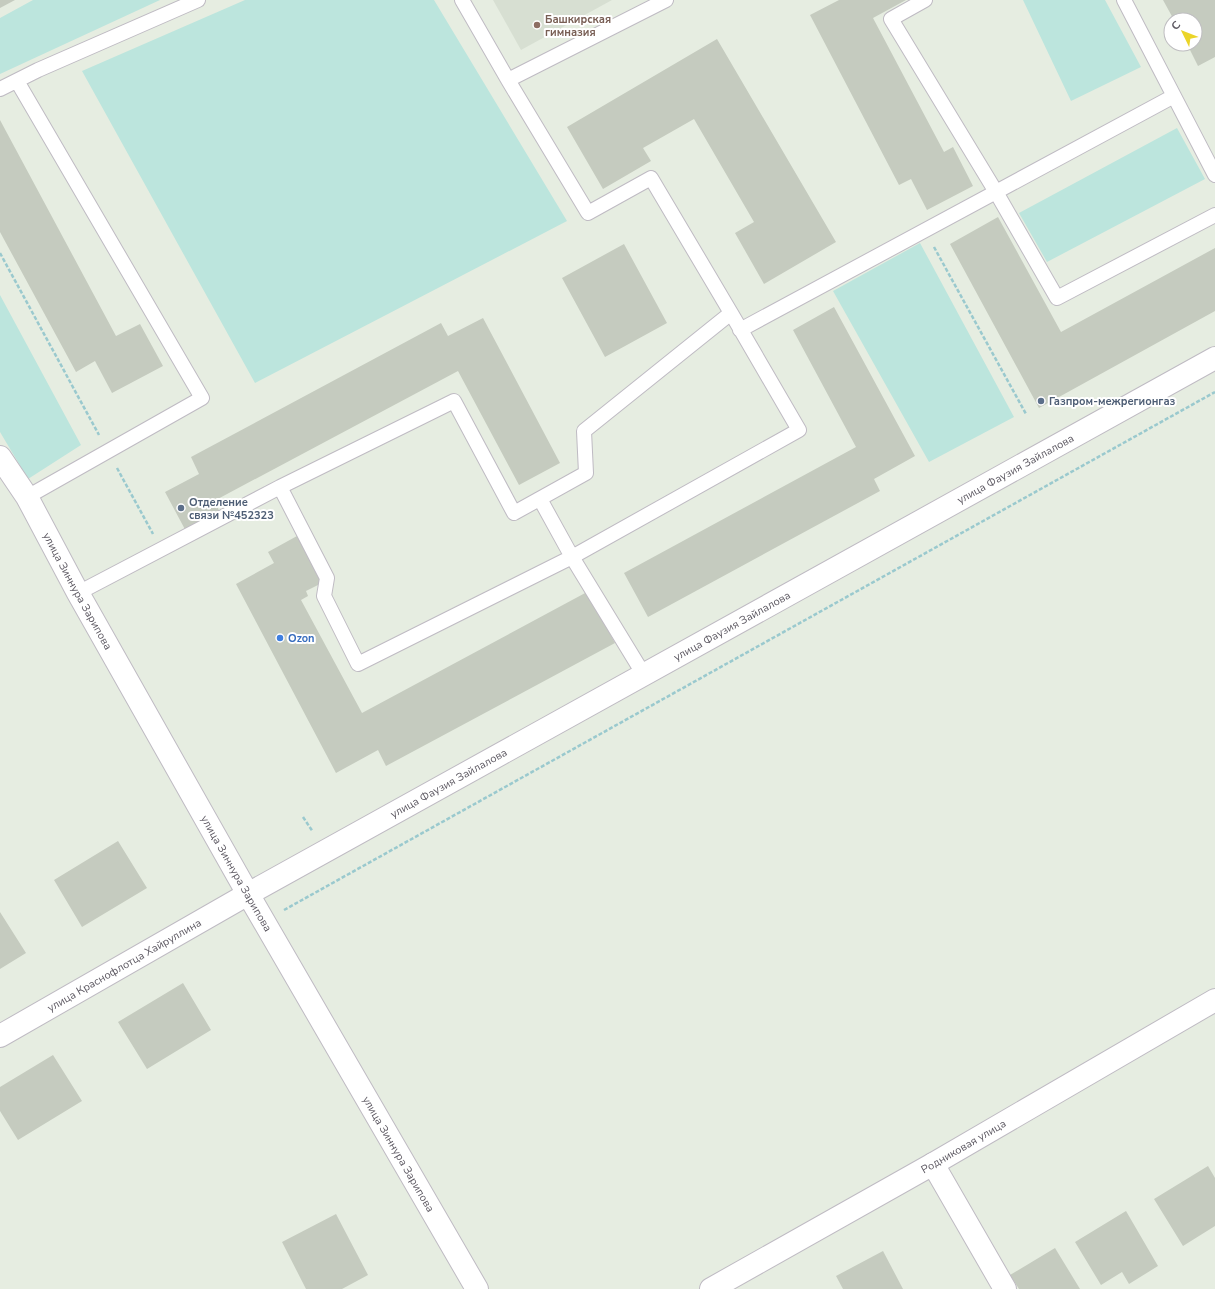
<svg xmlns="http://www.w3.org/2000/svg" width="1215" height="1289" font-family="'Nunito Sans',sans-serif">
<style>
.education{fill:#d7dfd2}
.green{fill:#bce5dd}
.building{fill:#c5cbbf}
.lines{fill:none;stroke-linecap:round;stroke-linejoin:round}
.lane-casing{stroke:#bfbbc3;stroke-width:16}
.street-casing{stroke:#bfbbc3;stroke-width:24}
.path{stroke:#9ac9ce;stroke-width:2.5;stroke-dasharray:4 2;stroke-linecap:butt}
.lane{stroke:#fff;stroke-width:14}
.street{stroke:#fff;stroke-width:22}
.education-dot{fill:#8d6e63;stroke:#fff;stroke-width:1.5}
.service-dot{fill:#5c6f8a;stroke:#fff;stroke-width:1.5}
.shop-dot{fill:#3f7fe0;stroke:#fff;stroke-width:1.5}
.labels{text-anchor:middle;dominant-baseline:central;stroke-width:4;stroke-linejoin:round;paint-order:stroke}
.education-label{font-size:11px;font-weight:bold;fill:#785e54;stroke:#fff;text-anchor:start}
.service-label{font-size:11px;font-weight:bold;fill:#4e5e75;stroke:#fff;text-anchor:start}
.street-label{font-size:11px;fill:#5d5962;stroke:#fff}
.shop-label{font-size:11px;font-weight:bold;fill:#366cbe;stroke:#fff;text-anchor:start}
</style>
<rect width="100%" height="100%" fill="#e6ede1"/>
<path class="education" d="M493,0H612L521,50Z"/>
<path class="green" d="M33,0H160L0,74V18Z
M245,0H434L567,221L255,383L82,71Z
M1023,0H1105L1141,67L1071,101Z
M1177,128L1205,179L1047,262L1019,213Z
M920,243L1014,417L929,462L833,291Z
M0,295L81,445L28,479L0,432Z"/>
<path class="building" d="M0,0H15L0,8Z
M839,0H906L873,18L944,152L953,147L973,186L927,210L911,179L899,185L810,15Z
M1163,0H1215V57L1198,66L1187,44H1195V20H1174Z
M717,39L836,242L764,284L735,233L754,222L694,119L643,148L651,161L603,189L567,127Z
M0,120L116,336L140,324L163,366L112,393L95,361L76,372L0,232Z
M998,217L1061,332L1215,248V311L1039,408L950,244Z
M624,244L667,323L605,357L562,278Z
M834,307L915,456L874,479L880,491L648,617L624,573L856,447L793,330Z
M483,318L560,463L519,485L458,371L214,501L222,516L188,535L165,492L199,474L191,457L441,323L448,336Z
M297,536L322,583L306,591L308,596L301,600L362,713L587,592L615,643L386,766L378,750L336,773L236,584L274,563L268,552Z
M118,841L147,888L82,927L54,880Z
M0,912L26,953L0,969Z
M183,983L211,1030L147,1069L118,1022Z
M53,1055L82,1101L18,1140L0,1111V1087Z
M1208,1166L1215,1178V1226L1183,1246L1154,1199Z
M1126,1211L1158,1266L1129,1284L1122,1272L1101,1285L1075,1242Z
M336,1214L368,1275L342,1289H306L282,1242Z
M1055,1248L1080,1289H1019L1010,1275Z
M883,1251L903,1289H843L836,1276Z"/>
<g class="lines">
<defs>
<path id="lane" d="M925,0L891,19L996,192L1057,298L1215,215
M1124,0L1215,175
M508,80L666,0
M17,81L202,398L27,497
M0,89L38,70L198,0
M740,330L1174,96
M280,487L327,578L324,596L358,664L572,557L799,430L731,313
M540,499L572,557L644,675
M78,593L280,487L454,401L514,513L586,473L584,431L731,313L651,178L588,213L508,80L462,0"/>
<g id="street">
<path id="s1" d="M0,457L27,497L78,593L248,894L477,1289"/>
<path id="s2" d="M0,1036L248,894L1215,358"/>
<path d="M933,1164L1005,1289"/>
<path id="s3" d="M711,1289L933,1164L1215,1000"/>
</g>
</defs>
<use href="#lane" class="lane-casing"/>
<use href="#street" class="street-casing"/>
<path class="path" d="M934,247L1026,414
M0,253L99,435
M117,468L153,534
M303,817L313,832
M284,910L1215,392"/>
<use href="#lane" class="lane"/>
<use href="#street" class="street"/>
</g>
<circle class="education-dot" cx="537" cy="25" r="4"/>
<g class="service-dot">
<circle cx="1041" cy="401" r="4"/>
<circle cx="181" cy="508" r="4"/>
</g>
<circle class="shop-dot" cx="280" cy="638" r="4"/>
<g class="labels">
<g class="education-label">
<text x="545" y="19">Башкирская<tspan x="545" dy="13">гимназия</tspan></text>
</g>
<g class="service-label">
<text x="1049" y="401">Газпром-межрегионгаз</text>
<text x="189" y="502">Отделение<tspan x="189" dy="13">связи №452323</tspan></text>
</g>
<g class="street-label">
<text stroke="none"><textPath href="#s2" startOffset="1163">улица Фаузия Зайлалова</textPath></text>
<text stroke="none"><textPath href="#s1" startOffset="155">улица Зиннура Зарипова</textPath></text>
<text stroke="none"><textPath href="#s2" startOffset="839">улица Фаузия Зайлалова</textPath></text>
<text stroke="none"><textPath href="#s2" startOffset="515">улица Фаузия Зайлалова</textPath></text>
<text stroke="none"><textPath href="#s1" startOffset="479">улица Зиннура Зарипова</textPath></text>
<text stroke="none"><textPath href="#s2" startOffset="143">улица Краснофлотца Хайруллина</textPath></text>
<text stroke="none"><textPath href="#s3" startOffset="290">Родниковая улица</textPath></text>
<text stroke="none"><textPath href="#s1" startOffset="803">улица Зиннура Зарипова</textPath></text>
</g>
<g class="shop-label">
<text x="288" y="638">Ozon</text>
</g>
</g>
<g transform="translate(1183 32) rotate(313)"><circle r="19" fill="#ffffff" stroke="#bebdc0"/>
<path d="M0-3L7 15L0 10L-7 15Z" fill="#ebd528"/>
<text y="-6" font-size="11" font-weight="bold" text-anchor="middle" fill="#5d5962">С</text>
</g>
</svg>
